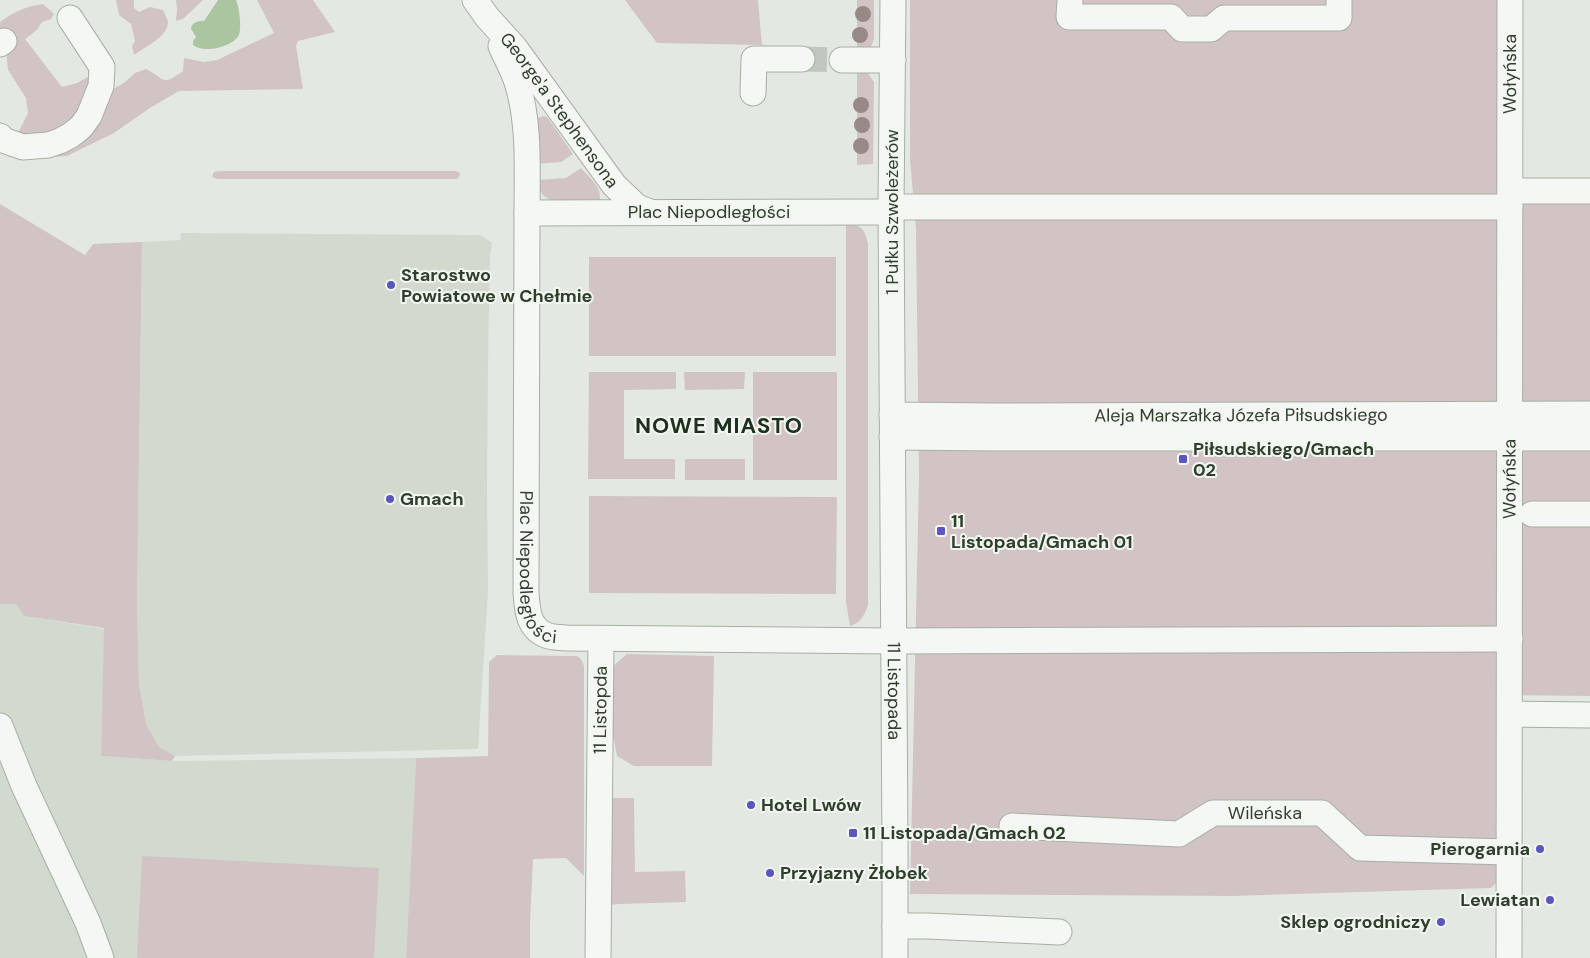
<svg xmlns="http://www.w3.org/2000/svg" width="1590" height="958" font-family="'DM Sans',sans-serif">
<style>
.built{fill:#d2dad0}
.green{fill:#d2c4c5}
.water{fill:#abc5a1}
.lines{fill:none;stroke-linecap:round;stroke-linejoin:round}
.minor-tunnel{stroke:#bfc7be;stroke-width:25;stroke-dasharray:25 12;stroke-linecap:butt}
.minor-casing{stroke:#a6afa4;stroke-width:27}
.minor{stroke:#f5f7f4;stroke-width:25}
.tree{fill:#978986}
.poi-dot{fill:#5b55c0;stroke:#f2f6f1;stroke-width:2}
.labels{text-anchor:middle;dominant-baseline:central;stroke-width:4;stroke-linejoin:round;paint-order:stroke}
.street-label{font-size:18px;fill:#2f3f2c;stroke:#f2f6f1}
.poi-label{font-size:18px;font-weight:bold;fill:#2f3f2c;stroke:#f2f6f1;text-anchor:start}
.district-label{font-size:22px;font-weight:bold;letter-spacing:1px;fill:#20301e;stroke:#f2f6f1}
</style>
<rect width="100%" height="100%" fill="#e3e9e2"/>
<path class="built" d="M181,233L481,235L492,243L490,255L488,364L487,488L488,591L478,749L175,756L159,748L146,724L139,683L137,603L142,242L180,240Z
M0,604H16L24,616L105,629L101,756L172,761L416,758L406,958H0Z"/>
<path class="green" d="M116,0H134V8L139,12L150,7L163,10C164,13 167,18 168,21C169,37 144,47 134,55L132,46L135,41L131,24L119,15Z
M176,0H203L183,19L176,21L177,10Z
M257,0H313L335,32L298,41L296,46L303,89L179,91L150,108L114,133L67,156L53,157L49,152L107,93L125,82L135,73L146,69C166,79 161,87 183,71L184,58L204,62L217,60L274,33Z
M625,0H758L762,45L657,43Z
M857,0H874V39L869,52L857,56Z
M910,0H1510V191H1590V696L1510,695L1503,876L1491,888L1233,896L910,894L919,477L916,229L910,159Z
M43,4L54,14L51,19L42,22L37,30L25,39L62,87L77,83L95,73L91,93L61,134L26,136L18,133L28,113L26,98L8,70L6,50L0,45V22C14,12 26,6 43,4Z
M857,70L867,72L874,82L873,164L857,165Z
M544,116L548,118L573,154L561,162L536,164L537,120L540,117Z
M581,168C589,177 604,189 599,201C578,201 539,211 537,180L566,178Z
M220,171H454L459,172L460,175L457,179H218L212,177L214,172Z
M0,204L85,255L93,244L142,242L137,603L139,683L146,724L159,747L175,756L172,761L101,756L104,628L24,616L16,604H0Z
M846,222C861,226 865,228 868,244V605C865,614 861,623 850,626L846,602Z
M589,257H836V356H589Z
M589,372H676V389L624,390V459H675V479H588Z
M684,372H745L744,389L685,390Z
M753,372H837V480H753Z
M685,459H745V480H685Z
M589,496L837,497L836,594L589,593Z
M627,654L714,656L712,766H634L617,756L612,729V667Z
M497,655L577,656L581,659L584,666V876L566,858L533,859L530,922V958H406L416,758L488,756L489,662Z
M599,798H634L635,872L685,871L686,902L619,904L598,906Z
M142,856L379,868L374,958H137Z"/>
<path class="water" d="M218,0H236C239,7 242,27 239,35C233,47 203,54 193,45V41L196,37L191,29C192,22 197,21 204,21Z"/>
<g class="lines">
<path class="minor-tunnel" d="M802,59L842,60"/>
<defs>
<g id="minor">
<path id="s1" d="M475,0L487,17L515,48L614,185L637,207L650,212"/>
<path id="s2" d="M893,0L891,207L895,849V958"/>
<path d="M1070,0L1069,17H1171L1182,29H1211L1224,18H1339V0"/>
<path d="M0,44L4,41"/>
<path d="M501,46C506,58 513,70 517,82C530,124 527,169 527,213"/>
<path d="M842,60H893"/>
<path d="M753,93L754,59H802"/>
<path d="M0,136L3,140L23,147L48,145L60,141L71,135L81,127L89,116L101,86L102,67L70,18"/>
<path d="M1510,191H1590"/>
<path d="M891,207H1510"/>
<path id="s3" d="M892,212L527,213L526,592C527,609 528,628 546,635C552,638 560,637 566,638L894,641L1510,639"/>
<path id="s4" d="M892,415L996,416L1590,414"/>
<path d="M892,437L996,438H1590"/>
<path d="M1532,514H1590"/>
<path d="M1510,714L1590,715"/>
<path d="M0,726L24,786L88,923L101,958"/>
<path id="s5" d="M1012,826L1179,834L1213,813H1322L1360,848L1509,852"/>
<path d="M895,926H928L1059,932"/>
<path id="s6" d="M598,958L601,639"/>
<path id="s7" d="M1509,958L1510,0"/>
</g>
</defs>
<use href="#minor" class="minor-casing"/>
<use href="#minor" class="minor"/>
</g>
<g class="tree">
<circle cx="863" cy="14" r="8"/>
<circle cx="860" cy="35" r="8"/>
<circle cx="861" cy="105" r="8"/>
<circle cx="862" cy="125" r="8"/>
<circle cx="861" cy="146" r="8"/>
</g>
<g class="poi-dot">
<circle cx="391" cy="285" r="5"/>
<rect x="1178" y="454" width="10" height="10" rx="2.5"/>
<circle cx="390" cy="499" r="5"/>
<rect x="936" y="526" width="10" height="10" rx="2.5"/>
<circle cx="751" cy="805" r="5"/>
<rect x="848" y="828" width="10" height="10" rx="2.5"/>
<circle cx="1540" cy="849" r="5"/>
<circle cx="770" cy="873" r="5"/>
<circle cx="1550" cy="900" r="5"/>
<circle cx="1441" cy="922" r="5"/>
</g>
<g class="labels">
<g class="street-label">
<text stroke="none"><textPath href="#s7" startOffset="884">Wołyńska</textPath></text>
<text stroke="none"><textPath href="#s1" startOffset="139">George'a Stephensona</textPath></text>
<text x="709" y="212">Plac Niepodległości</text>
<text transform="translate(892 212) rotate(-90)">1 Pułku Szwoleżerów</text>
<text stroke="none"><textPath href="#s4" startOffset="349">Aleja Marszałka Józefa Piłsudskiego</textPath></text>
<text stroke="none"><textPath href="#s7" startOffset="479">Wołyńska</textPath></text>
<text stroke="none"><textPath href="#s3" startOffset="724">Plac Niepodległości</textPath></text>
<text stroke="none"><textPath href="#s2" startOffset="691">11 Listopada</textPath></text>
<text stroke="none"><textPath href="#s6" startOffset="248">11 Listopda</textPath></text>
<text stroke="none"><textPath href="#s5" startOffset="259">Wileńska</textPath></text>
</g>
<g class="poi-label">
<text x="401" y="275">Starostwo<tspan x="401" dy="21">Powiatowe w Chełmie</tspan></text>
<text x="1193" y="449">Piłsudskiego/Gmach<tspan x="1193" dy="21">02</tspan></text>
<text x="400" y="499">Gmach</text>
<text x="951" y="521">11<tspan x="951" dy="21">Listopada/Gmach 01</tspan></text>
<text x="761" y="805">Hotel Lwów</text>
<text x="863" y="833">11 Listopada/Gmach 02</text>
<text x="1530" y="849" text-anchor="end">Pierogarnia</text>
<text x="780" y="873">Przyjazny Żłobek</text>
<text x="1540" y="900" text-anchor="end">Lewiatan</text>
<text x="1431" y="922" text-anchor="end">Sklep ogrodniczy</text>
</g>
<g class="district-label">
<text x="719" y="425">NOWE MIASTO</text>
</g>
</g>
</svg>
